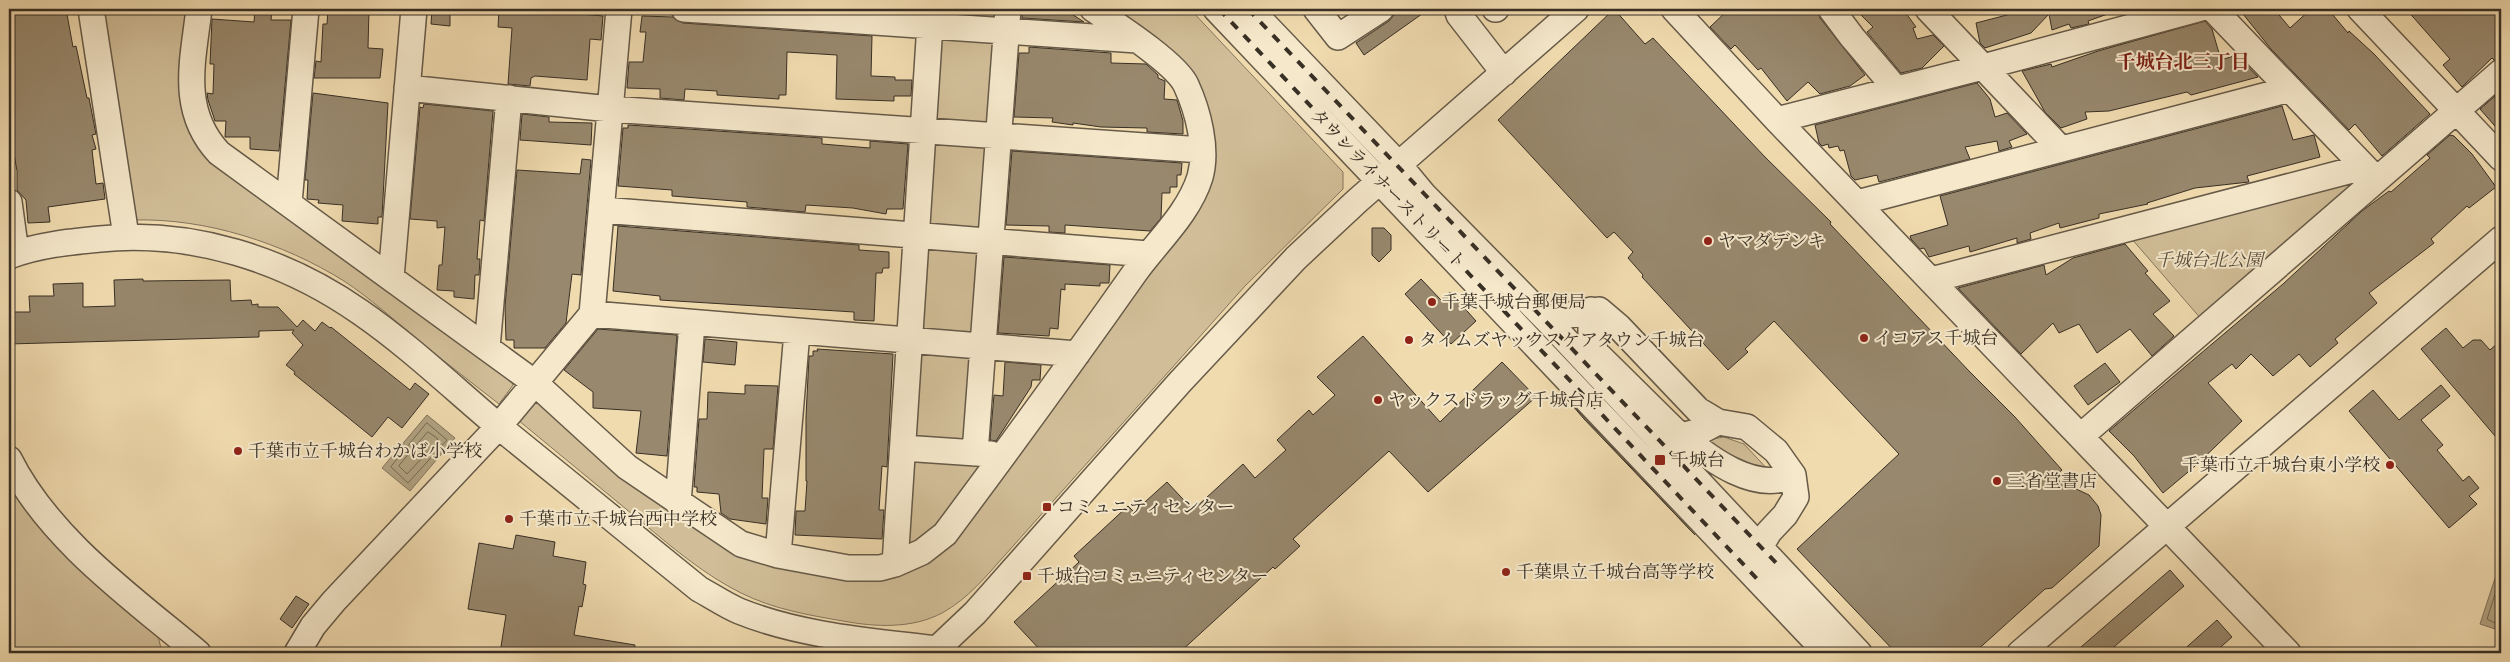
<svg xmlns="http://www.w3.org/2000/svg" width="2510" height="662" font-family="'IM FELL Double Pica','Noto Serif JP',serif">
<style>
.green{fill:#d1be98;stroke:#84765e}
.water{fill:#b1a180;stroke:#81735c}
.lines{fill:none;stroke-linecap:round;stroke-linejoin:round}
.shore{stroke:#746852;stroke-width:1}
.building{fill:#98886d;stroke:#382f25}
.minor-casing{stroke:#665a48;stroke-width:28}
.minor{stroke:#f5e8cb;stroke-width:25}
.rail{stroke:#382f25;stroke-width:4;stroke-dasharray:9 9;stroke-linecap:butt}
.poi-dot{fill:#8f2418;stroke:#f5e8cb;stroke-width:2}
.labels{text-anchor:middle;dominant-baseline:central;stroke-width:4;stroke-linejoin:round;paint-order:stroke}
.street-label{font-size:18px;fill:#382f25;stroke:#f5e8cb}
.poi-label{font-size:18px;fill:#382f25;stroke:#f5e8cb;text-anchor:start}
.park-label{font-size:18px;font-style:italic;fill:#574c3c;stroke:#f5e8cb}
.neighbourhood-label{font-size:19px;font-weight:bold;fill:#7a1f14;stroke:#f5e8cb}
</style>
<rect width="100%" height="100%" fill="#f0dbaf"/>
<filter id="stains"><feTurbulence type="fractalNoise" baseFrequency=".004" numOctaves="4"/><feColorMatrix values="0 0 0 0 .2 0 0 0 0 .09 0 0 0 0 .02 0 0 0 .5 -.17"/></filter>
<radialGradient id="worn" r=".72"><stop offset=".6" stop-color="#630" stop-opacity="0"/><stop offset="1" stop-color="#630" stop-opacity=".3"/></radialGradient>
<path class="green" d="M102,9H189L181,85L182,108L189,127L511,376L513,385L499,404C472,383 445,362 418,340C394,320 370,298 344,281C283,243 206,218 134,220Z
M938,9H1003L1002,26L941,21Z
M1110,9H1190L1343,172V189L1245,286L1006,554C987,575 968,599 942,613C912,629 875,627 843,621C808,615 773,609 741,593C705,575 674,549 643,523C601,489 560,454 518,420L530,403H540L614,471L643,494L734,554L915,568L1196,208L1212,128Z
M938,39H1001L995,132L935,127Z
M930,142H992L986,235L929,232Z
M2359,177L2364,183L2202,320L2131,238Z
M928,244L985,249L980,344L923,338L921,249Z
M915,351L978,355L972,449L915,443Z
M1724,437L1744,444L1771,473L1701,441Z
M908,461L979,462L982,469L952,510L911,550L904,542Z
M9,475L156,627L162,653H9Z"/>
<path class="water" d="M427,415L455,438L410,491L382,468Z
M2501,560V631L2480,624Z"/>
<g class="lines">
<path class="shore" d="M427,423L447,440L408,483L391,467Z
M428,432L437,438L438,441L407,474L399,466Z
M2501,576L2487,619L2501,626"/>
</g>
<path class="building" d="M9,9H66L73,47L76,46L87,98H89L96,134L92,135L96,149L92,150L96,184L103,183L105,199L48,207L50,222L28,223L26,200L17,190V171L9,125Z
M255,9H272L271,20H291L279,151L250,149V137H225L226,121H215L208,100L207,93L213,94L214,64H210L212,19L254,22Z
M328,9H369L368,48L383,49L380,78H314L316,61L321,62L323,24H327Z
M432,9H450V26L431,24Z
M499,9H526L603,16L601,40L590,39L587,80L535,76L531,78L530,86L508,84L512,28L498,27Z
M1022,9H1064L1084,22L1022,18Z
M1399,9H1429L1364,55L1356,43L1389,21Z
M1614,9L1645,44L1653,38L1765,157L1831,222L1830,224L1969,371L2015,417L2062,470L2053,478L2089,495L2098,506L2101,515L2099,546L2052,588L2045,589L1974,653H1896L1797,549L1899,454L1774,321L1745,349L1748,352L1728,370L1642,277L1643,275L1628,258L1633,252L1614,232L1607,238L1498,120Z
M1729,9H1817L1820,18L1865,75L1850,86L1820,94L1808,82L1787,101L1761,68L1758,70L1735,45L1731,49L1710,27Z
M1855,9H1903L1916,27L1913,28L1917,39L1933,35L1944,46L1922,68L1901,73L1867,32L1873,27Z
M2030,9H2115L2116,11L2088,21L2089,24L2071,28L2069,24L2052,30L2049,14L2031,33L1985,48L1980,43L1976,23Z
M2239,9H2274L2290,28L2311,9H2328L2348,33L2349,31L2374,54L2430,114L2382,156L2355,124L2349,130L2271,49Z
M2406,9H2501V58L2494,60L2492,58L2462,87L2443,65L2450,59Z
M642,16L673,17L683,23L872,36L871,76L895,77V80H912L911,96H894V101L836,99L837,55L787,52L786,95H779V99L717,95V91L685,89L684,100L660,98V89L627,88L629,62H643L646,32H640Z
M2205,21L2212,29L2221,60L2237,55L2258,77L2191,95L2187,92L2109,111L2085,112L2087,119L2061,128L2045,112L2022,71L2051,64L2052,67L2098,51Z
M1029,47L1111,53V63L1146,64L1158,75V78L1165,81L1164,99L1177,100L1183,121V134L1147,132V128L1101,127L1073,123V125L1052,122L1053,118L1014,117L1019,53H1029Z
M1977,83L1990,99L1995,117L2007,113L2027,134L2009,141L2012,147L1999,151L1997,141L1965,147L1970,159L1879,182L1877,175L1855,180L1851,176L1844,150L1840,151L1838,146L1829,148L1828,144L1822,146L1819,143L1815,125Z
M2501,91V133L2480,109Z
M313,93L388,103L382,217H378V224L342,221L343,205L318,203L319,200L307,199L308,180H305Z
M424,104L493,111L484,221L480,220L477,259H480L479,275H475L474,299L454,297V291L437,290L439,265H442L445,227L437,228V221L410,219L420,107L423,108Z
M2282,106L2293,140L2314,135L2320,157L2247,176L2249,182L2195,188L2147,203L2148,204L2099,214V218L2060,228L2059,223L2030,233L2031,239L2017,243V238L1970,252L1969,246L1929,257L1924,248L1920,249L1911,239L1910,236L1948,225L1940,196Z
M522,114L549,117V122L592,123L591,145L520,140Z
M628,125L822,138V144L870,148V141L908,144L903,209H887L886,214L853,208L806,205L805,212L747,207V202L672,196V190L618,186L623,128H628Z
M2450,135L2454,136L2472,154L2496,187L2469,208L2467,206L2431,239L2434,243L2369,293L2377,303L2335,339L2338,343L2310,367L2299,354L2273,376L2251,354L2236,369L2232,364L2208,383L2242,421L2194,467L2163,493L2134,456L2109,431L2283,284L2362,211L2389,191L2391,192L2430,158L2427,155Z
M1012,151L1182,163L1181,175H1177V187H1170V193H1162L1161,218L1150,231L1065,225V233L1049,232V226L1006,225Z
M582,159L591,160L581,275L572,274L566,323L545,348H514V340H506L505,306L517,170L580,174Z
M618,226L859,245V250L889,252V268H883L882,273H876L874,321L854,320V312L660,300V296L613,291Z
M1372,228H1384L1391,235V250L1379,262L1372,255Z
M2125,244L2148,271L2145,273L2170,301L2153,314L2174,336L2152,356L2130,329L2097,353L2079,324L2059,333L2053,323L2021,354L1958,288L2044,265L2046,275L2073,258Z
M1004,257L1110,265L1109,283H1100V286L1065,284V290L1061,289L1058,329L1050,328L1049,336L998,333Z
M143,279V281L230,280L231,301L251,300L252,305L258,304V307H278L297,327L303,320L315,331L322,322L330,328L331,327L410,390L415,383L429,394L402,428L388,417L372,437L294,374L295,372L286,365L303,345L292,333L294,330L259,331V337L9,344V312H30L29,296H54L53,284L83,283V307L115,306L114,280Z
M1421,279L1441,300L1450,292L1476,321L1451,344L1405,294Z
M2446,328L2463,348L2473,340H2481L2490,350L2501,340V443L2421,349Z
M598,329L677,335L667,456L636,453L641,411L593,408V392L564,370Z
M1363,336L1440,422L1502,362L1536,397L1428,492L1389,451L1293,539L1300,546L1275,569L1273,567L1179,653H1043L1014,622L1079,562L1074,556L1128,506L1134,512L1167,482L1193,510L1243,464L1255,478L1286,450L1277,440L1309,410L1313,415L1335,395L1317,377Z
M705,339L737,342L735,365L703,362Z
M817,349L893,354L887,467L882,466L879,510H884L882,539L795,535L796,511H805L807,481H806V417L809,356H813V351H818Z
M1005,362L1041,365L1040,380H1032L1031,387L996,441L990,440L994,395L1003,396Z
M2105,363L2120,382L2088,405L2074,386Z
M745,385L778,386L773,449H764L762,498H768L766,524L730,519L721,513L719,494L697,492V487H694L699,419H707L708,392L745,394Z
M2441,385L2450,396L2421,420L2443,445L2437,450L2463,481L2469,476L2479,488L2469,496L2477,504L2449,528L2349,411L2373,390L2399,420Z
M1566,398L1695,535L1584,419Z
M516,535L555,542L553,556L586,562L583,584L586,585L582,607L579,606L574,635L635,645L634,653H500L506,615L468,609L479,543L513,549Z
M2170,570L2184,586L2107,653H2074Z
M296,596L309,604L292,628L280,619Z
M2217,620L2232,637L2214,653H2180Z"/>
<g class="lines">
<defs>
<path id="minor" d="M91,9L126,236
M199,9C193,61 179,110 219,153L535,383L627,467L741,544L778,555L848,568H880L895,564L922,552L945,534C1010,447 1074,359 1136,271C1157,242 1189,213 1200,177C1208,149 1198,111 1186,85C1176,63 1115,24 1093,9
M684,9L1137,40
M1216,9L1827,653
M1250,9L1399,165L1423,194L1546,319L1859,653
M1316,9L1338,37L1381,9
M1457,9L1459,15L1504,73
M1495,9H1496
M1674,9L1777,120L2288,653
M1831,9L1852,37L1896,89
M1928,9L2060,148
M2213,9L2374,177
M2360,9L2501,158
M407,88L610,109L1202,150
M1777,120L1983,67L2198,9
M9,202L16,253
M289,203L306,9
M1857,203L2290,89
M602,210L1148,254
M9,256C38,245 69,242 100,239C192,230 284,259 360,312C408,345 452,387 497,425C564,480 632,534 699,589C712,596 725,605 739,611C801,636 871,641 937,649L941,653
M391,278L414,9
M1931,280L2364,167
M1591,310V338L1596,353L1673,429L1682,436L1703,430L1718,422
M592,314L1077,354
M1546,319L1599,310L1619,327L1698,410L1718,422L1747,427L1776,451L1793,475L1796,497L1785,515L1769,532L1760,547
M487,348L509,98
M1682,436C1710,459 1756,494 1793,475
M2081,436L2501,72
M903,448L991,454
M975,453L1008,9
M9,459C49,539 131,597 198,653
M678,503L692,323
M778,555L797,332
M895,564L931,9
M297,653L313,626L334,601L499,426L592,314L619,9
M936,653L937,649L975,613L1180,382L1296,258L1357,201L1576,9
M2020,653L2501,239"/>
</defs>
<use href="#minor" class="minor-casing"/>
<use href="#minor" class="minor"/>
<path class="rail" d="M1219,9L1761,583
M1248,9L1779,566"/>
</g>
<g class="poi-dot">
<circle cx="1708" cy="241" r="5"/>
<circle cx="1432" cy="302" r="5"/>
<circle cx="1864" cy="338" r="5"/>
<circle cx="1409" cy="340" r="5"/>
<circle cx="1378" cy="400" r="5"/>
<circle cx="238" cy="451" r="5"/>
<rect x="1654" y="454" width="12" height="12" rx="2.5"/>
<circle cx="2390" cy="465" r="5"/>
<circle cx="1997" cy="481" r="5"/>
<rect x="1042" y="502" width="10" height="10" rx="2.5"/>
<circle cx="509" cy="519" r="5"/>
<circle cx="1506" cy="572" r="5"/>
<rect x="1022" y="571" width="10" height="10" rx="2.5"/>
</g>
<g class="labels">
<g class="street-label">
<text transform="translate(1388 189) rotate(46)">タウンライナーストリート</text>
</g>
<g class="poi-label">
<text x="1718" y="241">ヤマダデンキ</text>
<text x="1442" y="302">千葉千城台郵便局</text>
<text x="1874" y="338">イコアス千城台</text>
<text x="1419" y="340">タイムズヤックスケアタウン千城台</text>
<text x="1388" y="400">ヤックスドラッグ千城台店</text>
<text x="248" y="451">千葉市立千城台わかば小学校</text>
<text x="1671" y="460">千城台</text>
<text x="2380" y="465" text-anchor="end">千葉市立千城台東小学校</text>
<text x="2007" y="481">三省堂書店</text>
<text x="1057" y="507">コミュニティセンター</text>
<text x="519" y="519">千葉市立千城台西中学校</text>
<text x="1516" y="572">千葉県立千城台高等学校</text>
<text x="1037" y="576">千城台コミュニティセンター</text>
</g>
<g class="park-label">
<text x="2209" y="260">千城台北公園</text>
</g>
<g class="neighbourhood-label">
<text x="2183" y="62">千城台北三丁目</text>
</g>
</g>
<rect width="2510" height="662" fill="none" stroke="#f0dbaf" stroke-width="30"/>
<rect x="10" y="10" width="2490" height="642" fill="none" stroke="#382f25" stroke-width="2.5"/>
<rect x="15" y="15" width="2480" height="632" fill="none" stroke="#382f25"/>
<rect width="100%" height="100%" filter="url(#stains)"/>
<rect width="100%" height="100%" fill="url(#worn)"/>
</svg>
